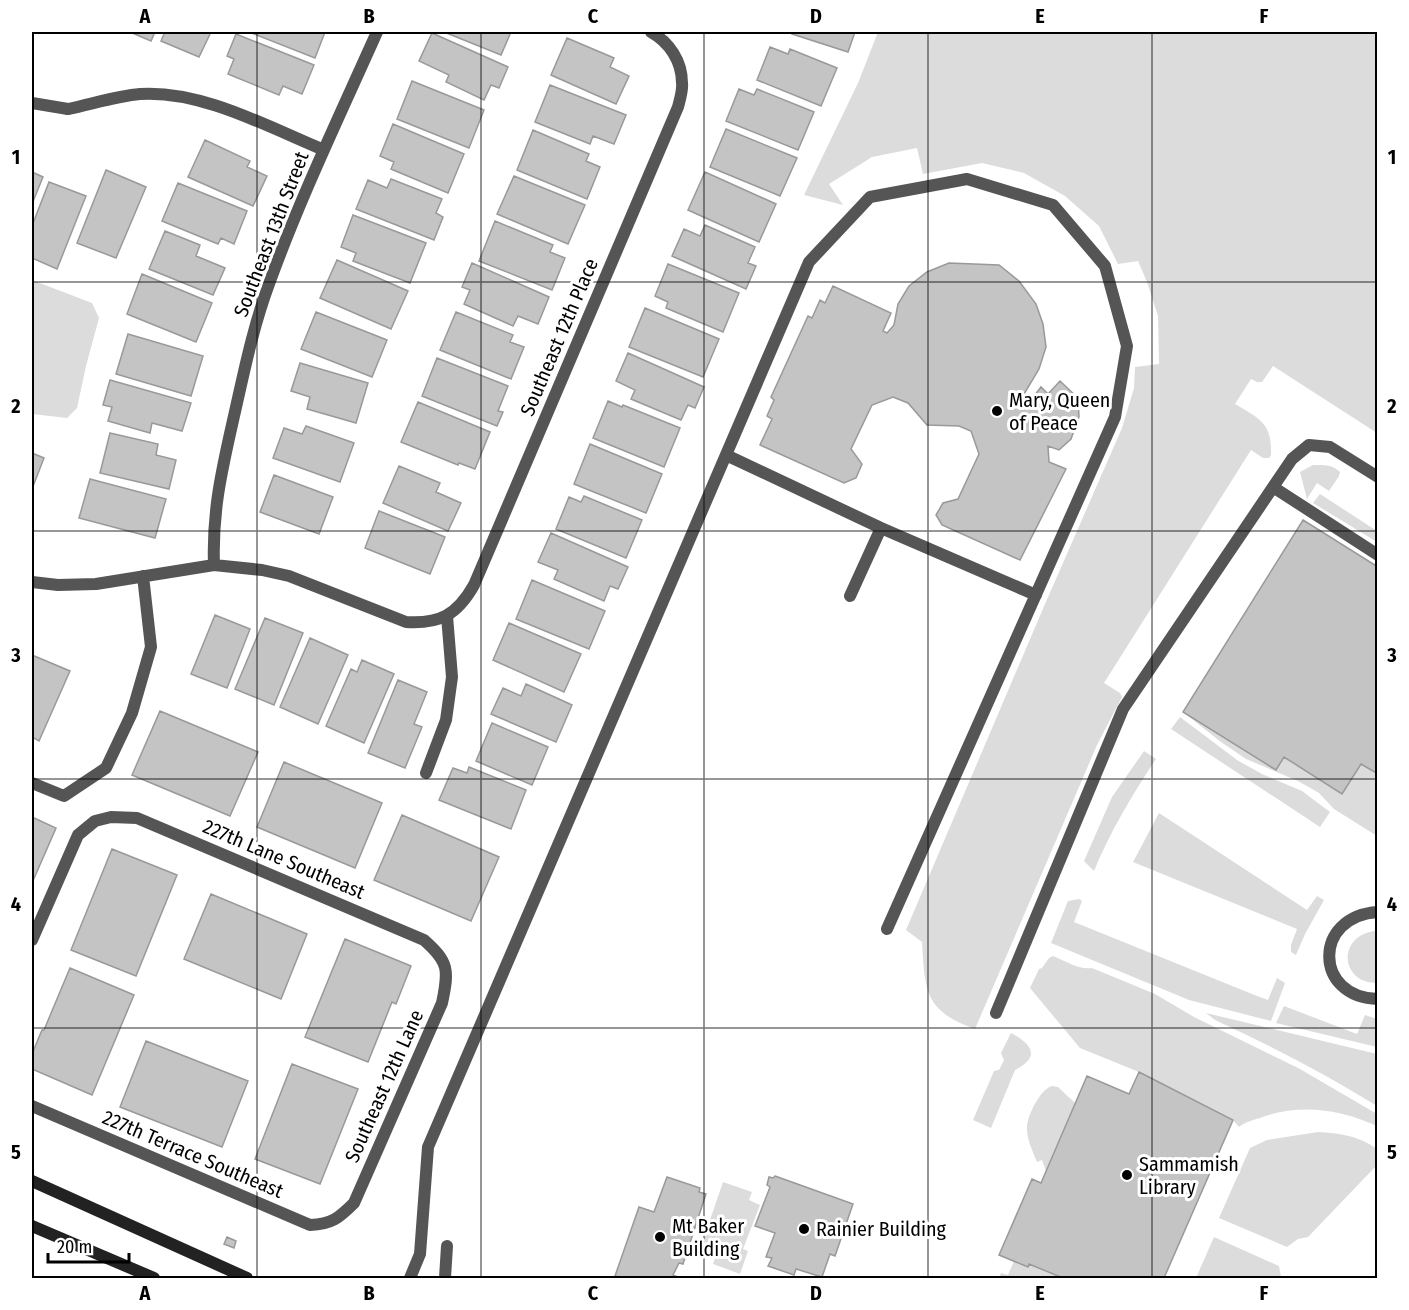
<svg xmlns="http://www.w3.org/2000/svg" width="1409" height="1310" font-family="'Fira Sans Condensed',sans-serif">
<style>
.green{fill:#dcdcdc}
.building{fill:#c4c4c4;stroke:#999;stroke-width:1.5}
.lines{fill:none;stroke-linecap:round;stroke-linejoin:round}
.service{stroke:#555;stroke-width:12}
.minor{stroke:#555;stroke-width:12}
.secondary{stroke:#222;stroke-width:12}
.grid{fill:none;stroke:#000;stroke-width:1.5;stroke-opacity:0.55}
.poi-dot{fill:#000;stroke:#fff;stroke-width:2}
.labels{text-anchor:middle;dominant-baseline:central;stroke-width:6;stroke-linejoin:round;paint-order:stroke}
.street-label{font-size:20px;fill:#000;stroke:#fff}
.poi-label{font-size:20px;fill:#000;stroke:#fff;text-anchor:start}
.neatline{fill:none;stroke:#000;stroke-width:2}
.grid-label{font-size:20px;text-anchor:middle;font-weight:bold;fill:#000}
</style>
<rect width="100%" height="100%" fill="#fff"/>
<path class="green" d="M878,32H1377V433L1273,366L1262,382H1257L1251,379L1235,404C1260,419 1272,423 1271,455L1269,458H1263L1251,450L1104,683L1120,693L1122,697L1097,745L975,1029C925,1011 925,992 922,942L906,930L1042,611L1122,428L1134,388L1135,367L1159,364L1158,316L1147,282L1138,261L1118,264L1099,226L1065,196L1024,173L982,163L923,174L917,148L872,157L829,184L843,205L804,195L858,83Z
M32,280L92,303L99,318L86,366L77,408L67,418L32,414Z
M1313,465C1323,465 1332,464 1340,472L1339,476L1329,491L1317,483L1307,499L1300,472Z
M1320,494L1377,531V542L1313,503Z
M1183,712L1276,770L1284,757L1342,793L1361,764L1377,774V836L1334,809L1319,793L1298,781L1246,759L1221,742Z
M1180,717L1237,760L1262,774L1302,791L1330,812L1320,827L1171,729Z
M1144,751L1156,759C1132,795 1110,832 1094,871L1084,861L1112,797Z
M1159,813L1307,910L1317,896L1324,900L1305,934L1296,955L1291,952V945L1297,929L1133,862Z
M1079,899L1082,901L1074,922L1257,996L1268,1000L1277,978L1285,983L1271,1021L1189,1000L1051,943L1068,901Z
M1374,931L1377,932V983C1340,983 1337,937 1374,931Z
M1053,956C1065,961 1079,970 1092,968L1155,994L1194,1017L1300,1069L1377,1114V1126C1341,1109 1298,1103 1260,1118C1253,1120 1245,1122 1239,1127L1233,1120L1139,1072L1080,1048L1030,988L1039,969L1042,968L1049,958Z
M1284,1006L1357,1034L1365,1015L1377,1019V1047L1276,1023Z
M1206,1013L1377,1054V1106C1325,1074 1271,1046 1215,1020Z
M1011,1033C1032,1044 1041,1057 1015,1070L991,1128L973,1120L994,1071L999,1070L1004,1060L1001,1053Z
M1052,1086L1058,1087L1075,1103L1046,1171L1042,1160L1037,1162C1033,1152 1027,1140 1027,1129C1026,1118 1040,1089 1052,1086Z
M1318,1132C1340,1133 1359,1136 1377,1149V1165L1308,1237L1298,1239L1287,1247L1219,1218L1250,1148L1267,1140Z
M723,1182L752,1192L749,1200L760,1205L743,1249L748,1251L740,1274L713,1264L716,1255L700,1249Z
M1214,1237L1279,1266L1281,1277L1196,1278Z
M1014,1261L1028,1267L1029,1264L1063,1278H999L1001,1273L1008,1275Z"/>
<path class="building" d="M130,32H155L151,41Z
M165,32H211L199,57L161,41Z
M249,32H325L315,58Z
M444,32H511L501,55Z
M793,32H855L848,52L792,34Z
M432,33L508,67L499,88L491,85L484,100L446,82L449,75L419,61Z
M236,34L314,65L302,94L283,86L279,95L228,74L234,59L227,56Z
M567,38L614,58L610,67L629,76L616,104L551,75Z
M770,47L788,54L790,49L837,68L821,106L757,80Z
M412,81L484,110L469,148L397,119Z
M550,85L626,115L614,144L593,136L590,144L535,122Z
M739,89L754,95L757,89L814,112L798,150L726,121Z
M393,124L464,154L448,193L391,169L394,162L380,156Z
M726,129L797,158L780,196L710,167Z
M533,130L589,154L586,161L600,167L587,199L517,170Z
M205,140L250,161L247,167L267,176L253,206L188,177Z
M106,170L146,187L116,258L77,243Z
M32,172L43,177L32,204Z
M705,172L776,204L759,242L688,210Z
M514,176L585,205L568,244L497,214Z
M391,179L442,199L436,213L443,217L434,240L356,209L368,180L387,188Z
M49,182L86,196L57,269L32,258V226Z
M178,183L247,211L234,244L221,238L218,244L162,221Z
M353,215L426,243L410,283L353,261L356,253L341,247Z
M495,221L553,245L550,252L565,258L552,290L479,261Z
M705,225L755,247L748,263L756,266L746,289L672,256L684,229L700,236Z
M165,231L200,245L196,256L225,268L213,295L149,269Z
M337,260L408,291L391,329L320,298Z
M472,263L549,297L538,324L518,316L513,326L464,304L470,290L462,287Z
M949,263L999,265L1019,281L1036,304L1043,324L1046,347L1039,369L1021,399L1031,400L1041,387L1048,394L1060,381L1078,398L1079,417L1071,439L1059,450L1048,446L1049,462L1066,469L1020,560L942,525L936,515L943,503L958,499L979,454L971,431L959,426L927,425L908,403L893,397L872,405L851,449L862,464L856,478L844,483L760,445L772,419L767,416L774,400L771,397L808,316L812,318L820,300L825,303L833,286L891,313L883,331L887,333L894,325L898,304L909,286L927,272Z
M668,264L739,293L723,332L666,308L668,302L655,296Z
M142,274L212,303L196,342L127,314Z
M645,308L719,339L703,377L629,347Z
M316,312L387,340L372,377L301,349Z
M456,312L513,335L510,342L524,347L511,379L440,350Z
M128,334L203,356L191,396L116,374Z
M628,353L704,387L695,408L688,405L681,420L631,399L635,390L616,381Z
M437,358L508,386L498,411L503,412L497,426L422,396Z
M300,363L368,383L356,423L307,409L310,397L291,391Z
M110,380L191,403L182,431L152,423L150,433L108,421L112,407L103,405Z
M608,401L622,407L623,405L680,428L664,467L593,438Z
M418,402L490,432L475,469L459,463L458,465L401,442Z
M306,426L354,443L340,482L273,458L284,428L302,434Z
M110,433L158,444L156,455L176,460L169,489L100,473Z
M590,444L662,474L646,513L574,484Z
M32,453L44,458L32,489Z
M399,466L440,483L436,492L461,503L448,531L383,503Z
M274,475L333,497L319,534L260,512Z
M90,479L166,499L155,538L79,518Z
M584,496L642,520L626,558L556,529L569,497L581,502Z
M379,511L445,537L430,574L365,548Z
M1303,520L1378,567V774L1361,764L1342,794L1284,757L1276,770L1183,712Z
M551,533L628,567L618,589L610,586L604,601L554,579L558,570L538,562Z
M532,580L605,611L589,649L516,619Z
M215,615L250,629L227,688L191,674Z
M265,618L303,633L274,705L235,689Z
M509,623L581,654L564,692L493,660Z
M310,638L348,655L318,724L280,707Z
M32,655L70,671L39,741L32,737Z
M362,660L394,674L364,743L326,726L351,669L357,672Z
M398,680L427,692L414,724L422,727L405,768L368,753Z
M526,684L572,705L556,742L491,714L503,688L521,696Z
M160,711L258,752L230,816L132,775Z
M492,723L548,747L532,785L476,761Z
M284,762L382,803L355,868L257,827Z
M469,767L526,790L511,829L439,800L453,768L467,773Z
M402,815L499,857L471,921L374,880Z
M32,817L56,828L32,883Z
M112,849L177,875L136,976L71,950Z
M211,894L307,934L281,999L184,959Z
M345,939L411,966L396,1004L392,1002L368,1062L305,1037Z
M70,968L134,995L92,1095L32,1069V1054L42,1030H44Z
M146,1041L248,1081L222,1147L120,1107Z
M292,1064L358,1089L320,1184L255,1159Z
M1139,1072L1233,1120L1164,1278H1063L1029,1264L1028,1267L999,1255L1032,1179L1041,1183L1087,1076L1129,1094Z
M775,1176L853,1204L835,1256L830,1254L822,1277L796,1269L794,1275L768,1266L772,1258L766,1257L775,1233L755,1226L770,1187L767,1185L769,1177L773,1178Z
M667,1177L700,1188L699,1192L706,1194L683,1264L679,1263L673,1275L680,1278H624L615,1276L639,1207L654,1212Z
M227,1237L236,1241L234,1248L224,1244Z"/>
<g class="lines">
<path class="service" d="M32,103L68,109
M726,455L881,528L1036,595
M1273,487L1378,555
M850,596L881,528
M426,773L446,720L452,677L447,616
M1378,912C1312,916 1314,998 1378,999
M32,940L78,835L95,821L111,817L137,818L424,940C449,962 449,970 442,1003L354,1203C339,1218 332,1224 310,1225L32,1106
M996,1013L1123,709L1292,459L1309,445L1330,447L1378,477
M410,1278L420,1254L428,1147L809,262L870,197L967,179L1053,205L1105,266L1127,346L1115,417L887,929
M445,1278L447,1246"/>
<path class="minor" d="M68,109C92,104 117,96 140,94C202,90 268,127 324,150
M214,565C212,511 222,469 234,416C244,372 253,327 269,284C300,198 340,115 377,32
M32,582L58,585L96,584L214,565L262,570L289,576L406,622C440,624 457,615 474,585L678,107C680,99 683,90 682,83C682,61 669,42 651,32
M32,783L64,796L106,768L132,713L151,647L143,576"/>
<path class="secondary" d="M32,1181L247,1278
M32,1226L154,1278"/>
</g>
<path class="grid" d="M257,32V1278M481,32V1278M704,32V1278M928,32V1278M1152,32V1278M32,282H1378M32,531H1378M32,779H1378M32,1028H1378"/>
<g class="poi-dot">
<circle cx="997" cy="411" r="6"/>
<circle cx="1127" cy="1175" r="6"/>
<circle cx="804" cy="1229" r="6"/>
<circle cx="660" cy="1237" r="6"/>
</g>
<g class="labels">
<g class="street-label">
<text transform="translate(271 234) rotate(-69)">Southeast 13th Street</text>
<text transform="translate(559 337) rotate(-67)">Southeast 12th Place</text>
<text transform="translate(284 859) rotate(23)">227th Lane Southeast</text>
<text transform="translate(384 1086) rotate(-66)">Southeast 12th Lane</text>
<text transform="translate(193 1154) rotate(23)">227th Terrace Southeast</text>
</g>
<g class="poi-label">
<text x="1009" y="400">Mary, Queen<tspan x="1009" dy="23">of Peace</tspan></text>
<text x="1139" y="1164">Sammamish<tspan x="1139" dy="23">Library</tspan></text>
<text x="672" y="1226">Mt Baker<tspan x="672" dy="23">Building</tspan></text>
<text x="816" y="1229">Rainier Building</text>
</g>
</g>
<rect width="1409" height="1310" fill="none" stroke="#ffffff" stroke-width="66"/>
<path d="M48 1253v9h81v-9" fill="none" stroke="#000000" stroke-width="3"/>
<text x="57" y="1253" font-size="18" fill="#000000" stroke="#ffffff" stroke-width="4.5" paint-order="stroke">20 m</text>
<rect x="33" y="33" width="1343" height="1244" class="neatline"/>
<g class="grid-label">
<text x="145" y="23">A</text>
<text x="369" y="23">B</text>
<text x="593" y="23">C</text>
<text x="816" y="23">D</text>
<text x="1040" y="23">E</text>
<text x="1264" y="23">F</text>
<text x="16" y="164">1</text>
<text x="1392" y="164">1</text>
<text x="16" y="413">2</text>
<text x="1392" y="413">2</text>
<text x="16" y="662">3</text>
<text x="1392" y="662">3</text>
<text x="16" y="911">4</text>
<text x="1392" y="911">4</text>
<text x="16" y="1159">5</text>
<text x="1392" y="1159">5</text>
<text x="145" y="1300">A</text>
<text x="369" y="1300">B</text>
<text x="593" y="1300">C</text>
<text x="816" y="1300">D</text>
<text x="1040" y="1300">E</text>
<text x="1264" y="1300">F</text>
</g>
</svg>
